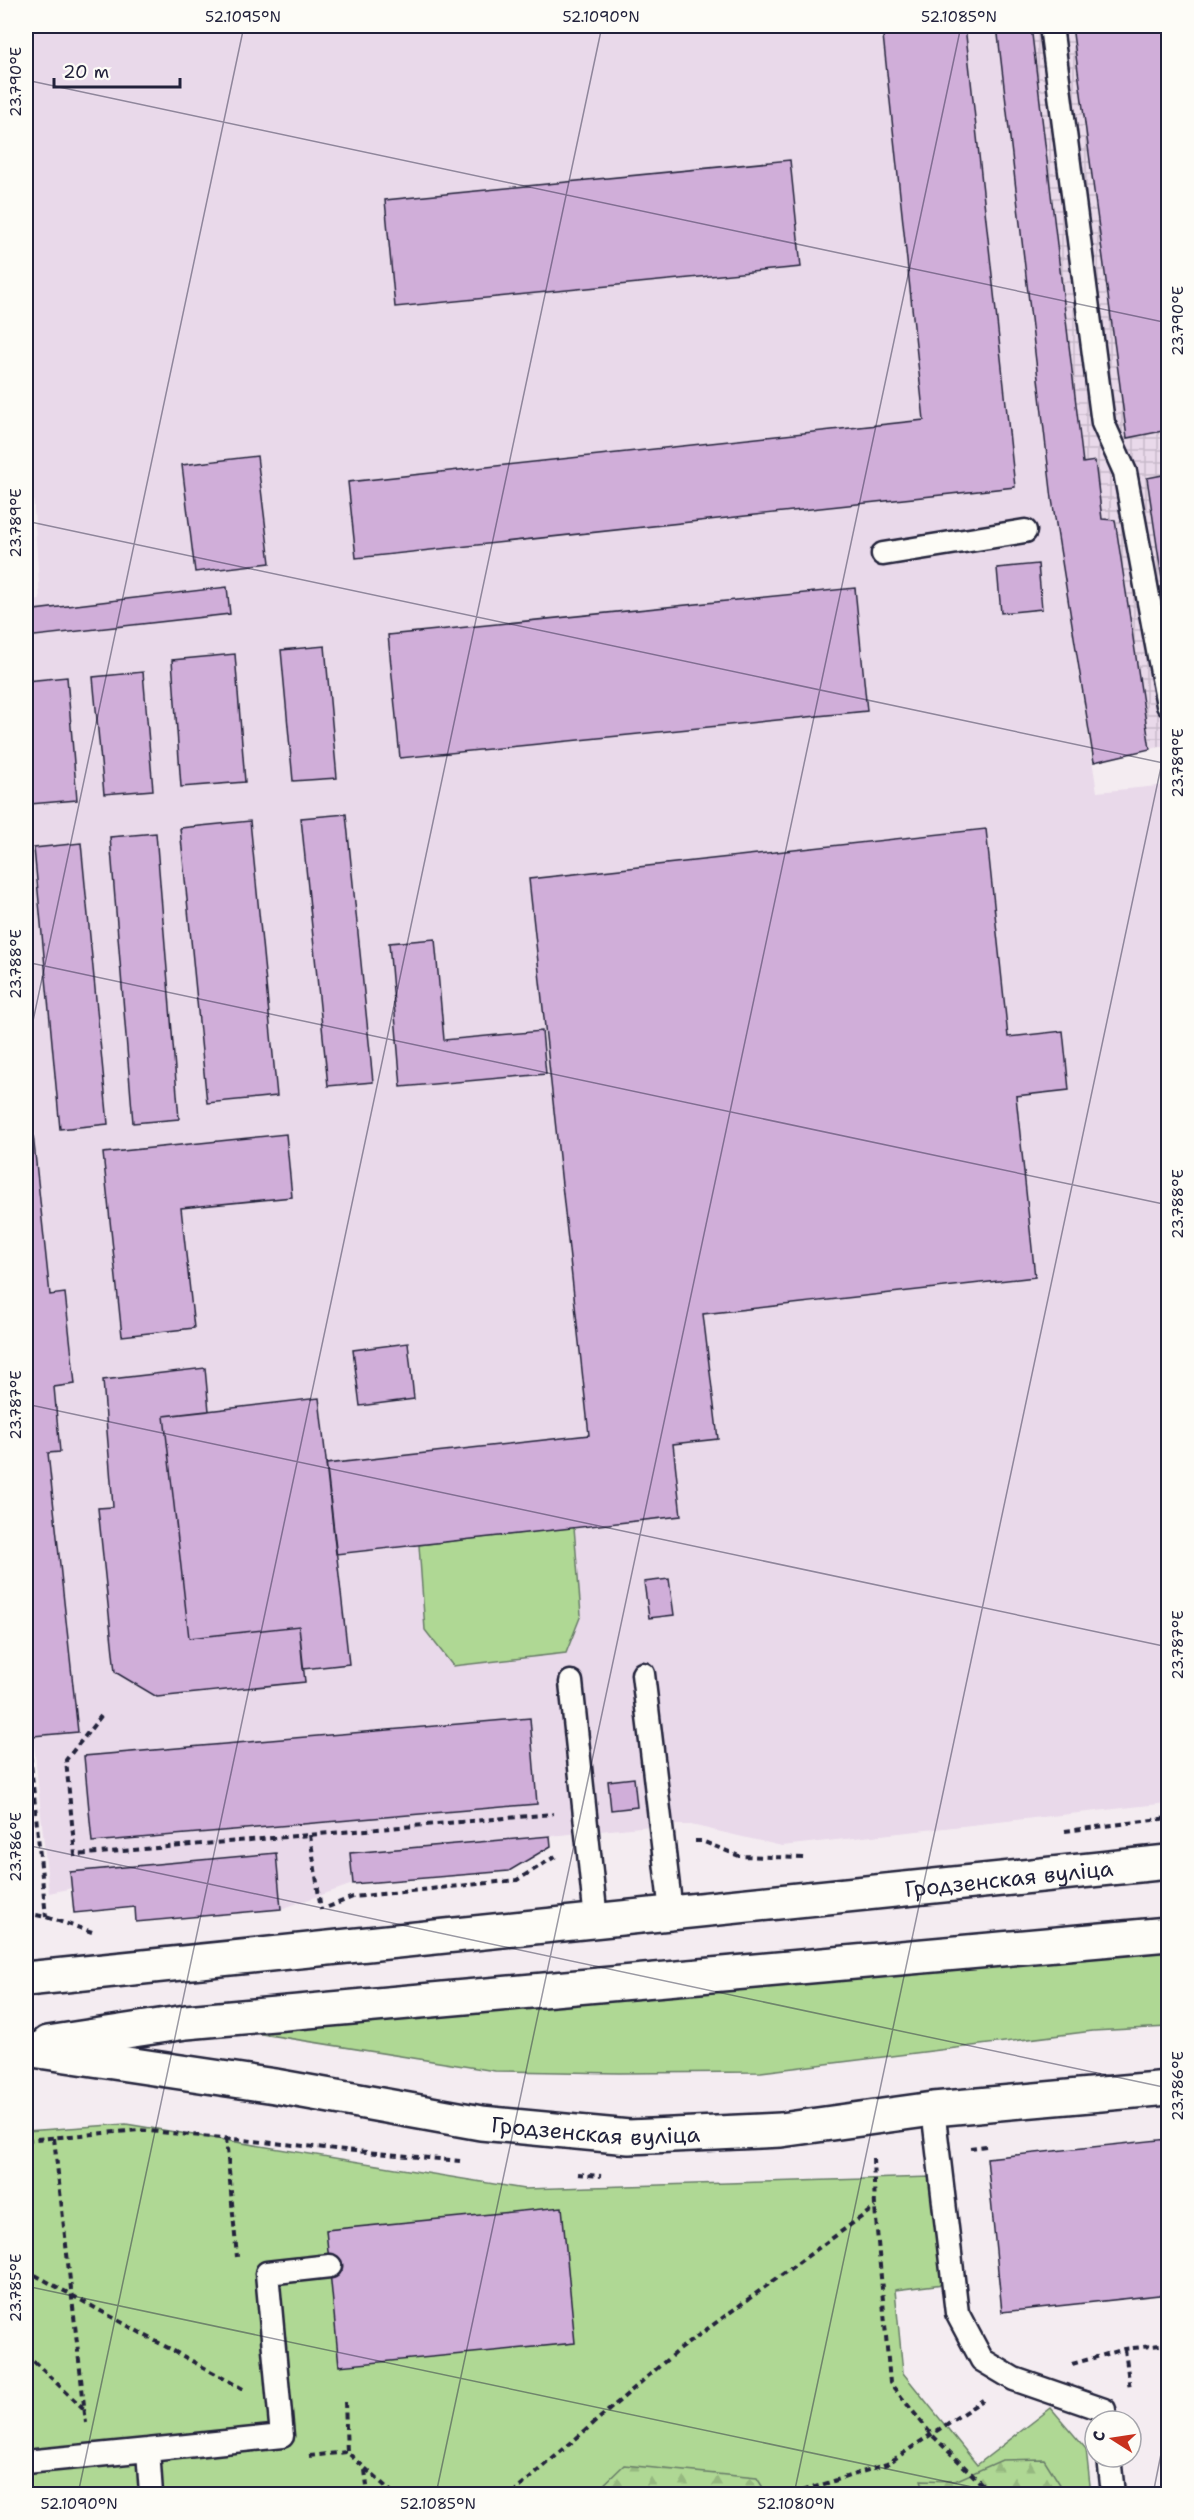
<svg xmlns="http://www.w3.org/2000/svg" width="1194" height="2520" font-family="'Shantell Sans',sans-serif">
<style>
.built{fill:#e9d9ea}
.industrial{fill:url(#industrial-grid)}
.grass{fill:#afd894;stroke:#687d68;stroke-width:1.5}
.forest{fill:url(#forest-firs);stroke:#687d68;stroke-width:1.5}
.building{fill:#d0aed9;stroke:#22223b;stroke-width:1.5}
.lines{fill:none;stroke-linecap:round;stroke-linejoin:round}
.service-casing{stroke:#22223b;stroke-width:27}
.secondary-casing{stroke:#22223b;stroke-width:38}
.path{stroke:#22223b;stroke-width:4;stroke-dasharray:6 4.5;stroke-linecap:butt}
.service{stroke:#fdfcf7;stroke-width:22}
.secondary{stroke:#fdfcf7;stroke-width:33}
.ticks{fill:none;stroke:#22223b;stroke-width:1.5;stroke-opacity:0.45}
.labels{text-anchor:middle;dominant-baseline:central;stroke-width:4.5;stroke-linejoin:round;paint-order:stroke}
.street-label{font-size:22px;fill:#22223b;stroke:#fdfcf7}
.neatline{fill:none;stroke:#22223b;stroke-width:2}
.ticks-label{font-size:15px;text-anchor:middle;fill:#22223b}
</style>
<defs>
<pattern id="industrial-grid" width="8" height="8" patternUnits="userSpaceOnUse" patternTransform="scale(1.5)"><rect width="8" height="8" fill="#e9d9ea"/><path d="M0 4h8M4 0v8" fill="none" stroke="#c8baca"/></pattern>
<pattern id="forest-firs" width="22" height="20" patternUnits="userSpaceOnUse" patternTransform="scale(1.5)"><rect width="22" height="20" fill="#afd894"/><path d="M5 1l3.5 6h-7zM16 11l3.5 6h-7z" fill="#96b980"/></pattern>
</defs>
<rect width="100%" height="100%" fill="#f4ecf1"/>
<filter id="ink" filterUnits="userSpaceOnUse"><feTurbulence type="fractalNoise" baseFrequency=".0167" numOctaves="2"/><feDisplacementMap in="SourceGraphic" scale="12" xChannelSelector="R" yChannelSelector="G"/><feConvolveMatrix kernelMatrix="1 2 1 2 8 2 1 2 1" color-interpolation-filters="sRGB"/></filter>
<g filter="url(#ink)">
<path class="built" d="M26,26H997L1052,499L1097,792L1168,785V1803L782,1846L691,1825H661L550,1836L551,1846L509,1871L353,1884L281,1909L136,1922L135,1907L74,1913L72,1888L49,1893L26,1666V602L40,600L26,387Z"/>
<path class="industrial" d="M997,26H1168V745L1094,762L1052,499Z"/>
<path class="grass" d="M574,1527L581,1615L566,1653L453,1666L425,1630L419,1545Z
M1168,1934V2027L1093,2031L761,2072L619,2073L495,2071L199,2024Z
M126,2124L524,2189L931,2177L943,2284L895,2290L903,2373L977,2465L1051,2408L1086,2449L1091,2494H26V2131Z"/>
<path class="forest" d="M1044,2459L1066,2494H926L921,2480L955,2481L1002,2460Z
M624,2465L757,2478L767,2494H594Z"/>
<path class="building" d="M882,26H965L1015,487L356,558L348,482L924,420Z
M997,26H1031L1083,463L1095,461L1102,519L1115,520L1150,749L1094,762L1052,499Z
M1072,26H1164L1168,65V430L1127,438Z
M790,160L801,267L395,307L385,200Z
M257,456L270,563L195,572L182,465Z
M1168,474V613H1167L1147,478Z
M1038,564L1042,609L1001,613L997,568Z
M227,587L230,614L26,637V611Z
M855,588L867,711L400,758L388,635Z
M325,646L337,778L293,781L281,650Z
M235,654L245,782L181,787L172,660Z
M143,672L153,790L104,794L93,677Z
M67,677L77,800L30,804L26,753V681Z
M346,814L373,1082L328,1086L301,818Z
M250,821L277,1096L207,1103L180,828Z
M986,829L1008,1037L1063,1031L1069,1090L1016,1096L1035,1277L703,1314L718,1439L673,1444L681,1516L336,1554L326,1464L589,1435L529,879Z
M156,833L179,1119L133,1123L110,837Z
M81,843L108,1124L60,1129L34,848Z
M435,939L444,1040L542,1031L546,1074L401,1087L389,943Z
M26,1068L50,1295L65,1293L75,1384L54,1387L60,1452L48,1453L78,1732L33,1736L26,1666Z
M286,1134L292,1197L181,1208L194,1328L122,1336L103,1153Z
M408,1343L414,1399L360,1406L353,1350Z
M205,1368L209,1411L164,1416L189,1638L299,1626L305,1682L157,1697L115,1672L98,1508L113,1507L103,1380Z
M319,1398L349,1664L303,1669L299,1626L189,1638L164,1416Z
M669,1579L674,1615L649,1618L644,1582Z
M530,1718L537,1804L92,1842L84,1756Z
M634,1778L637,1807L611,1810L608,1781Z
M550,1836L551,1846L509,1871L353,1884L350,1853Z
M276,1853L281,1909L136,1922L135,1907L74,1913L70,1872Z
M1168,2139V2294L1002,2312L987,2158Z
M562,2207L575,2343L339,2366L326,2230Z"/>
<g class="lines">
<defs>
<path id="service" d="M1051,26L1103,423L1125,472L1168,705
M883,554L1025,531
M643,1674L671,1912
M571,1682L596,1920
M933,2109L957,2313L982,2360L1014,2379L1104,2410L1105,2421
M148,2450L282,2436L267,2273L330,2266
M1109,2457L1113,2494
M26,2462L148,2450L151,2494"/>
<g id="secondary">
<path id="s1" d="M26,1979L1168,1862"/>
<path d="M48,2043L186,2022L1168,1934"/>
<path id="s2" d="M26,2049L275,2086L481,2123L629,2137L781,2130L933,2109L1168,2088"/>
</g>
</defs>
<use href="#service" class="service-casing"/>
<use href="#secondary" class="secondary-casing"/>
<path class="path" d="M26,1714L46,1917
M101,1716L66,1760L75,1855L553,1814
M1065,1831L1168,1818
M310,1835L321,1910
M695,1841H702L739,1856L804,1858
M328,1907L353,1897L517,1880L556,1856
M26,1913L46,1917L92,1932
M54,2138L86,2423
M226,2138L237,2257
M26,2140L139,2130L460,2161
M970,2148L986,2146
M873,2158L875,2207L890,2383L932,2435L992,2494
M578,2174L601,2176
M26,2270L243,2389
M1125,2349L1130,2390
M26,2354L84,2409
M1072,2364L1125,2349L1168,2344
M345,2402L347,2452
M309,2456L347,2452L394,2494
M365,2470L368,2494
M512,2494L677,2351L875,2207
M793,2494L887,2464L983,2400"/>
<use href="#service" class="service"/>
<use href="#secondary" class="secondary"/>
</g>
</g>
<path class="ticks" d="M26,80L1168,323M26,521L1168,764M26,962L1168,1205M26,1054L244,26M26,1404L1168,1647M26,1845L1168,2088M26,2286L1005,2494M78,2494L602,26M436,2494L961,26M794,2494L1168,734M1153,2494L1168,2419"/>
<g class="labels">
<g class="street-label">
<text stroke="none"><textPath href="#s1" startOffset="988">Гродзенская вуліца</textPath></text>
<text stroke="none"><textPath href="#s2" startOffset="576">Гродзенская вуліца</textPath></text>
</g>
</g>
<rect width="1194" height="2520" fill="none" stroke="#fdfcf7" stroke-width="66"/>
<g transform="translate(1113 2439) rotate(282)"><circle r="28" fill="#fdfcf7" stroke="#a5a5ac" stroke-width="1.5"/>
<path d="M0-4.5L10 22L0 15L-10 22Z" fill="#c8321e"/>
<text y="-9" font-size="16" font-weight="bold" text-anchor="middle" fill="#22223b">С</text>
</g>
<path d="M54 78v9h126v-9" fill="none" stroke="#22223b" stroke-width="3"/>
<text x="63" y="78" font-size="18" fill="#22223b" stroke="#fdfcf7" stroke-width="4.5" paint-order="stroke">20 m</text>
<rect x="33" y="33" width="1128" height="2454" class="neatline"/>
<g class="ticks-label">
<text x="243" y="22">52.1095°N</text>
<text x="601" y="22">52.1090°N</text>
<text x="959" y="22">52.1085°N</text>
<text transform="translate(16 82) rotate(-90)" y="5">23.790°E</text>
<text transform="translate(1178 321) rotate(-90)" y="5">23.790°E</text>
<text transform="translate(16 523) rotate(-90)" y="5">23.789°E</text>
<text transform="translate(1178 763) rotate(-90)" y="5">23.789°E</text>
<text transform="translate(16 964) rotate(-90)" y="5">23.788°E</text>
<text transform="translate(1178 1204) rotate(-90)" y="5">23.788°E</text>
<text transform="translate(16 1405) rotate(-90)" y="5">23.787°E</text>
<text transform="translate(1178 1645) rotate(-90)" y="5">23.787°E</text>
<text transform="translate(16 1847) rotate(-90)" y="5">23.786°E</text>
<text transform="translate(1178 2086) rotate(-90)" y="5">23.786°E</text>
<text transform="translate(16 2288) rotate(-90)" y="5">23.785°E</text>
<text x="79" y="2509">52.1090°N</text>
<text x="438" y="2509">52.1085°N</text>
<text x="796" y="2509">52.1080°N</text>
</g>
</svg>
